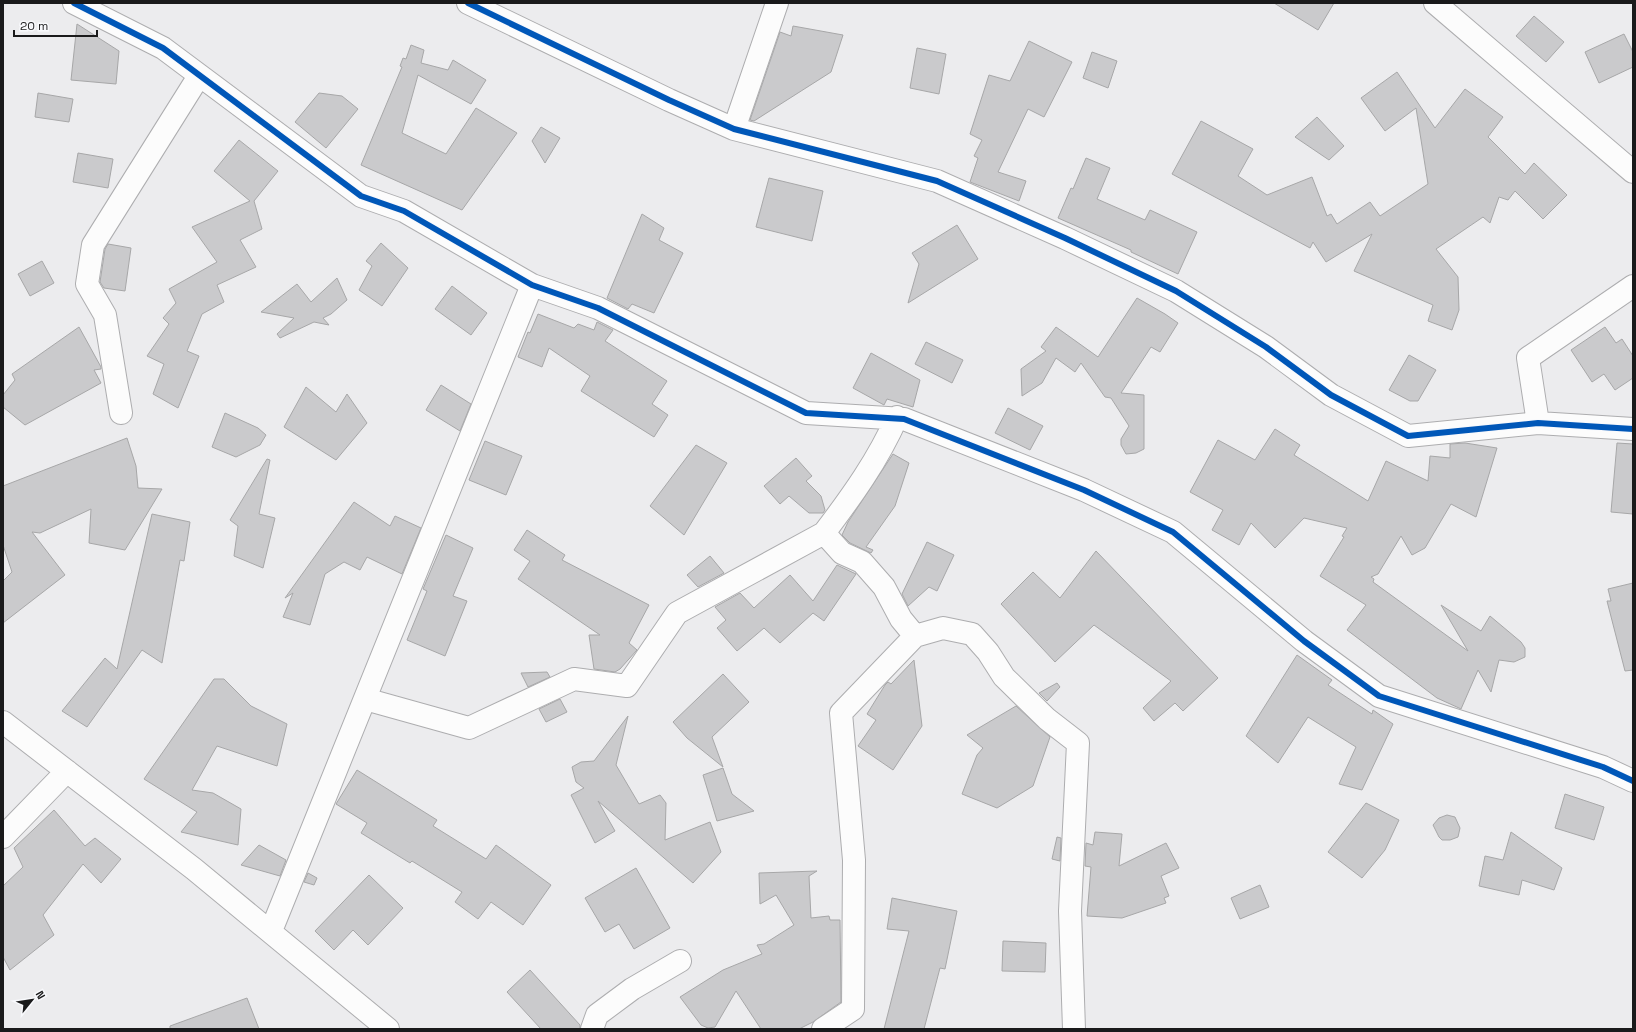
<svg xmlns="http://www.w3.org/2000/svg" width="1636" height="1032" font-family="'Space Grotesk',sans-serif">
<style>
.building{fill:#cacacc;stroke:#a7a7a8}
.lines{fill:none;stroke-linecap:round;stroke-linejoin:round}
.minor-casing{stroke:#adadaf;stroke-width:24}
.minor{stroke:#fcfcfc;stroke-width:22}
.cycleway-casing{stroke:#f8f9fc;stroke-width:8}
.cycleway{stroke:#0057b8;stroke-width:6}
</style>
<rect width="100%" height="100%" fill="#ececee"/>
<path class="building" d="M1274,3H1334L1318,30Z
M1534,16L1564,42L1546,62L1516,36Z
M77,24L119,51L116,84L71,80Z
M793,26L843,35L831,72L754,121L750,120L780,32L791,36Z
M1624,34L1633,52V67L1599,83L1585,52Z
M1029,41L1072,62L1044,117L1028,109L998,172L1026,181L1019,201L970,182L978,158L974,156L982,140L970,134L989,75L1010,81Z
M411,45L424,50L421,63L448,70L453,60L486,80L471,104L418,75L402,133L446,154L476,108L517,133L462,210L361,165L402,67L400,66L403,58L406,59Z
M917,48L946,54L939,94L910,88Z
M1092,52L1117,61L1108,88L1083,78Z
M1397,72L1435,128L1465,89L1503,117L1488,137L1525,174L1534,163L1567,195L1543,219L1515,191L1508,200L1499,197L1490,223L1483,217L1436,249L1458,277L1459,310L1452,330L1428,321L1433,305L1354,271L1372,234L1326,262L1313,242L1310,248L1172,174L1201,121L1253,149L1238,176L1267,195L1312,177L1327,216L1331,214L1337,224L1370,202L1380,216L1428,184L1416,108L1385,131L1361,98Z
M38,93L73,99L69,122L35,117Z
M319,93L342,96L358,109L326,148L295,122Z
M1317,117L1344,146L1329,160L1295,137Z
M541,127L560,138L545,163L532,141Z
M239,140L278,171L254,201L262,229L240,240L256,267L217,285L224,302L202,314L187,351L199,356L178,408L153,394L164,364L147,356L169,324L163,318L176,303L169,289L217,262L192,227L250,201L214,171Z
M78,153L113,159L108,188L73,182Z
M1086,158L1110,168L1097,199L1145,220L1150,210L1197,232L1178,274L1131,252V250L1058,218L1071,188L1073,189Z
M769,178L823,191L812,241L756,227Z
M642,214L664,228L659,240L683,253L654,313L632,304L628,309L607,298Z
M957,225L978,259L908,303L919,264L912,253Z
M381,243L408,268L382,306L359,290L372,266L366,261Z
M108,244L131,248L125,291L104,288L100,282L105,249Z
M42,261L54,283L30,296L18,274Z
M337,278L347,300L331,314L323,318L329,325L314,322L280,338L277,334L294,318L261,312L297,284L311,302Z
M452,286L487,313L471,335L435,309Z
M1137,298L1165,314L1178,323L1160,352L1151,347L1121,393L1144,395V449L1136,453L1126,454L1121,445V439L1129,426L1111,398L1105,397L1081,363L1075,372L1056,358L1042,383L1022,396L1021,369L1046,351L1041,347L1056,327L1098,357Z
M538,314L574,328L578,324L594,330L597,322L613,330L605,341L667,381L652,404L668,415L654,437L581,391L590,376L549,348L542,367L518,357L528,332L530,333Z
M79,327L101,367V369L94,370L101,383L25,425L3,407V395L15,380L12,374Z
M1605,327L1616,343L1622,339L1633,356V378L1615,390L1604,374L1592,382L1571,350Z
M926,342L963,360L952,383L915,364Z
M871,353L920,380L913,407L887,399L884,405L853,388Z
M1409,355L1436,370L1418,401H1410L1389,390Z
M441,385L471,404L460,431L426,410Z
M306,387L336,412L347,394L367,423L336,460L284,427Z
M1008,408L1043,426L1030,450L995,433Z
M225,413L258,428L266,435L260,445L236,457L212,447Z
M1275,429L1300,445L1294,455L1368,501L1386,461L1428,481L1430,456L1450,458V444L1465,443L1497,448L1476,517L1451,504L1425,548L1412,555L1401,536L1378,574L1371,577L1374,579L1373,582L1468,651L1441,605L1481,631L1490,616L1521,642L1525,648V657L1514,662L1499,660L1491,692L1478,670L1461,709L1459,708L1437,698L1347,630L1366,605L1320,576L1344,537L1342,536L1347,528L1304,518L1275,548L1251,523L1239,545L1212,530L1223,510L1190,492L1218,440L1255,460Z
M127,438L136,466L138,488L162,489L125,550L89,543L91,509L40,533L32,532L65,575L3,623V581L12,572L3,545V486Z
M485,441L522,456L506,495L469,480Z
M1617,443L1633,444V514L1611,512Z
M696,445L727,463L684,535L650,506Z
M893,454L909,463L895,506L866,547L873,550L871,553L850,543L842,535L848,522Z
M796,458L812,476L806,481L821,496L825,510L823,513H809L789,496L780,504L764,486Z
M267,459L270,460L259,514L275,518L263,568L234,556L238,526L230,520Z
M354,502L390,526L395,516L421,528L402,574L367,557L360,570L344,562L325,574L310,625L283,617L293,593L285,598Z
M152,514L190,522L184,561L180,560L162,663L142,650L87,727L62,711L105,658L117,669Z
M527,530L565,555L562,560L649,605L629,643L637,650L620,669L615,672L594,669L589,635H600L518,579L530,561L514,550Z
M446,535L473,548L453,596L467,601L445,656L407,640L427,591L423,589Z
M927,542L954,555L937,591L929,587L908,606L902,594Z
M1096,551L1218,678L1183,711L1175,703L1154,721L1143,708L1171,681L1094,625L1055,662L1001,604L1033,572L1060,598Z
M710,556L724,573L698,587L687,575Z
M837,565L856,574L824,621L813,613L780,643L764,628L737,651L717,628L726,620L715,607L740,593L754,608L790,575L813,601Z
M1633,583V670L1625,671L1607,601H1611L1608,589Z
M1297,655L1332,680L1328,685L1372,714L1373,710L1393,724L1362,790L1339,784L1356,747L1308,717L1278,763L1246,736Z
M914,660L922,726L893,770L858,746L876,720L867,714L885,685L888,682L891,684Z
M547,672L550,677L528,687L521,673Z
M723,674L749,702L712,737L723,767L687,738L673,722Z
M214,679H224L251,706L287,724L277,766L217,746L192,790L213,793L241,809L238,845L181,832L197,812L144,779Z
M1057,683L1060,687L1047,701L1039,693Z
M560,699L567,712L546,722L539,709Z
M1016,706L1050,737L1033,786L997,808L962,794L977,755L983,748L967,735Z
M628,716L616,765L639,804L660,795L666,803L665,840L710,822L721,852L693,883L598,801L615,831L595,843L571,795L584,788L576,782L572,767L581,762L594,761Z
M723,768L732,794L754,811L717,821L703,775Z
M357,770L437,820L433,826L486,859L496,845L551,885L523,925L491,902L478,919L455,902L462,892L412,861L410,863L361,833L367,823L336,804Z
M1565,794L1604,807L1594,840L1555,828Z
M1366,803L1399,820L1385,850L1362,878L1328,852Z
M54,810L85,846L95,838L121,859L101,883L83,864L43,915L54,935L10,970L3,957V886L23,867L14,848Z
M1447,815L1455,817L1460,828L1458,837L1450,840H1442L1439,837L1433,825L1439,818Z
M1095,832L1122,834L1119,866L1166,843L1179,868L1161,876L1169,896L1164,898L1166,903L1122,918L1087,916L1091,867L1085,866L1086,843L1093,845Z
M1511,832L1562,868L1554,890L1522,880L1519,895L1479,886L1485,856L1503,860Z
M1057,837L1061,838L1060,861L1052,859Z
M259,845L286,860L280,876L241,865Z
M636,868L670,928L634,949L619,924L605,932L585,898Z
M817,871L809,876L811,918L829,916L830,920H840L841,1002L813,1022L799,1029H761L736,991L715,1027L708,1028L701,1025L680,997L723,970L762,954L757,945L764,944L794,925L776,895L760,904L759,873Z
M308,873L317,878L314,885L304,882Z
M369,875L403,908L368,945L353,930L334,950L315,931Z
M1260,885L1269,907L1240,919L1231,898Z
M892,898L957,911L945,969L940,968L924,1029H884L909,931L887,929Z
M1003,941L1046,943L1045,972L1002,971Z
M530,970L580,1025V1029H541L507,992Z
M247,998L259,1029H170V1026Z"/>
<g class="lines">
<defs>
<path id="minor" d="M74,3L163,48L361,196L404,211L532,285L598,308L806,413L904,419L1084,490L1173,532L1304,641L1379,696L1603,767L1633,781
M468,3L669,100L734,129L937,181L1065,238L1176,291L1266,347L1331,395L1408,436L1538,423L1633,429
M1435,3L1633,172
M734,129L777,3
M121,413L105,315L87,284L93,245L199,76
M897,417C878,460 852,496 824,533L842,553L862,562L884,587L901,619L915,636L943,628L972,634L988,652L1004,677L1047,719L1078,743L1070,911L1074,1029
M1538,423L1528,358L1633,286
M365,699L469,728L574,679L627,686L677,613L824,533
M3,722L194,869L388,1029
M3,837L67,771
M271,931L532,285
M592,1029L597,1015L632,989L680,961
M823,1029L853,1009L854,860L841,713L915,636"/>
</defs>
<use href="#minor" class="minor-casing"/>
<use href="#minor" class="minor"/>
<defs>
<path id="cycleway" d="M74,3L163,48L361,196L404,211L532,285L598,308L806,413L904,419L1084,490L1173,532L1304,641L1379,696L1603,767L1633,781
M468,3L669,100L734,129L937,181L1065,238L1176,291L1266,347L1331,395L1408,436L1538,423L1633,429"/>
</defs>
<use href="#cycleway" class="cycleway-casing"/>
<use href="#cycleway" class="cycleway"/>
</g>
<rect width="1636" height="1032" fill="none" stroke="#1a1a1b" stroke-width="8"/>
<g transform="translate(32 1000) rotate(60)" stroke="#f8f9fc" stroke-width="3" paint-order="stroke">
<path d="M0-3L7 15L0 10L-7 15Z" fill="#1a1a1b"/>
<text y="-6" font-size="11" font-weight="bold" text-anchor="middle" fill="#1a1a1b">N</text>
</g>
<path d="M14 30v6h83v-6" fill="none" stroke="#1a1a1b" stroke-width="2"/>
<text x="20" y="30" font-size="12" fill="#1a1a1b" stroke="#f8f9fc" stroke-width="3" paint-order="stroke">20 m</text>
</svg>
